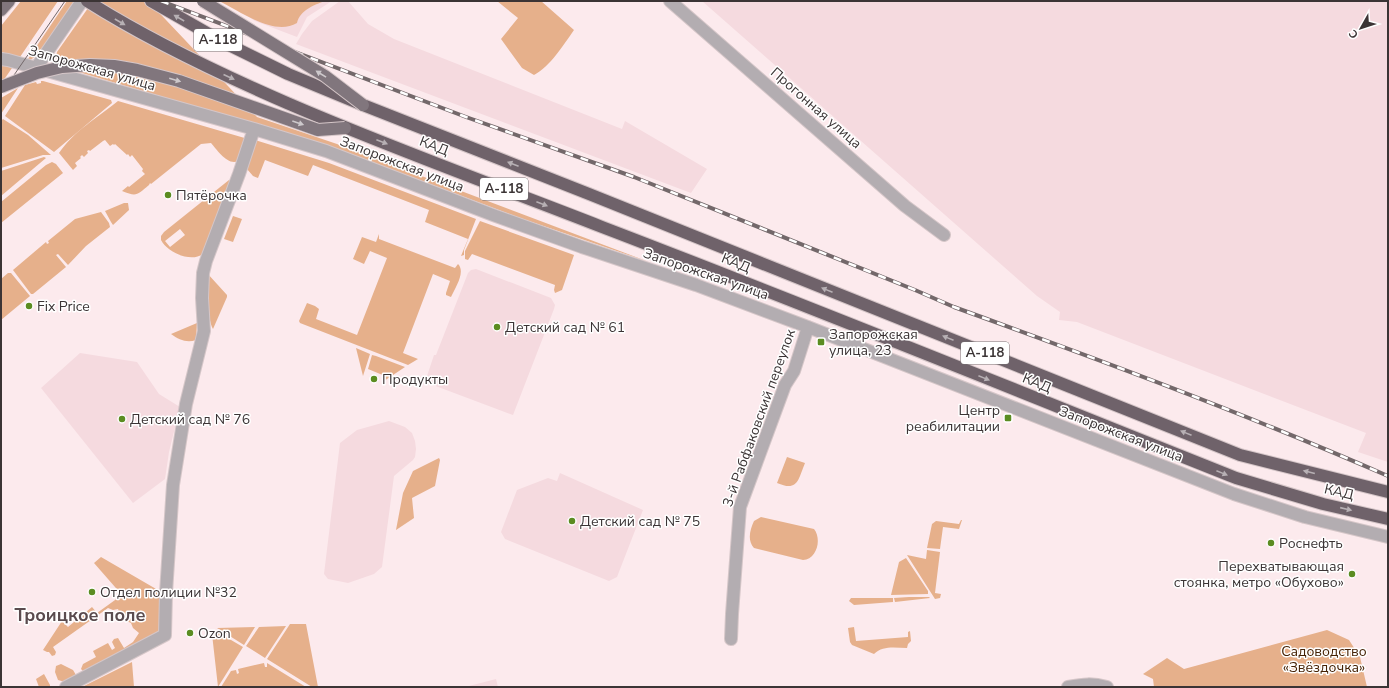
<svg xmlns="http://www.w3.org/2000/svg" width="1389" height="688" font-family="'Nunito Sans',sans-serif">
<style>
.built{fill:#f5dadf}
.green{fill:#e6b08b;fill-rule:evenodd}
.lines{fill:none;stroke-linecap:round;stroke-linejoin:round}
.minor-casing{stroke:#d5c6c8;stroke-width:14}
.major-casing{stroke:#d5c6c8;stroke-width:14}
.highway-casing{stroke:#d5c6c8;stroke-width:14}
.minor{stroke:#b3adb1;stroke-width:12}
.major{stroke:#81767d;stroke-width:12}
.highway{stroke:#6f626a;stroke-width:12}
.tram{stroke:#73686a;stroke-width:1}
.rail-casing{stroke:#73686a;stroke-width:4}
.rail{stroke:#fff;stroke-width:2.5;stroke-dasharray:8;stroke-linecap:butt}
.major-bridge-casing{stroke:#d5c6c8;stroke-width:14;stroke-linecap:butt}
.major-bridge{stroke:#81767d;stroke-width:12}
.oneway{fill:#b7b0b4}
.oneway2{fill:#cdc8cb}
.poi-dot{fill:#5b8c21;stroke:#fff;stroke-width:1.5}
.labels{text-anchor:middle;dominant-baseline:central;stroke-width:3;stroke-linejoin:round;paint-order:stroke}
.shield{fill:#fff;stroke:#767172;stroke-width:1}
.shield-label{font-size:13px;font-weight:bold;fill:#3b3435}
.street-label{font-size:14px;fill:#3b3435;stroke:#fff}
.poi-label{font-size:14px;fill:#3b3435;stroke:#fff;text-anchor:start}
.park-label{font-size:14px;fill:#442104;stroke:#fff}
.district-label{font-size:18px;font-weight:bold;fill:#5a4b4e;stroke:#fff}
</style>
<rect width="100%" height="100%" fill="#fceaed"/>
<path class="built" d="M225,1H332L307,17L297,37L255,21Z
M340,1H348L368,24L394,39L622,129L625,121L707,169L691,193L296,44L302,34L312,21Z
M702,1H1388V462L1358,452L1366,433L1077,322L1059,320L1060,312L1037,296Z
M476,269L551,298L555,305L554,309L513,415L425,382L434,355H436L468,273L471,270Z
M80,353L137,362L159,394L180,407L169,452L165,479L133,503L41,388Z
M389,421L405,427L412,433L415,441L416,449L415,457L413,460L394,476L382,567L374,574L348,583L328,579L324,574L340,443L357,430Z
M560,473L643,510L617,577L609,581L505,539L501,532L517,490L548,478L557,481Z
M496,679L498,687H465Z"/>
<path class="green" d="M21,1H58L20,57L1,52V26Z
M67,1H76L38,55L30,60L28,59Z
M93,1H148L185,40L257,117L337,144L649,262L517,217L335,148L82,73L61,70L56,57L57,52Z
M219,1H325C314,5 300,10 297,23C274,37 240,11 219,1Z
M497,1H541L574,30C564,44 550,67 534,75L522,68L501,39L518,18Z
M1,64L12,68L1,84Z
M41,81H43L111,100L112,103L54,152L5,116L25,85L36,82L37,84L41,83Z
M18,88L1,114V98Z
M118,101L248,139L238,161C228,166 217,150 211,143L201,144L151,184L150,183L149,185C137,195 137,197 122,191L128,186L129,187L145,174L142,171L143,169L132,155L130,157L128,154L127,155L115,144L114,145L113,144L110,146L105,140L103,141L90,151L89,150L87,151L88,153L84,157L82,155L80,157L81,158L75,163L77,166L73,170L59,153C73,132 98,117 118,101Z
M3,119L28,135L51,155H43L1,168V121Z
M255,140L329,163L476,219L464,250V255L461,256L468,239L425,222L429,210L313,165L308,176L265,160L258,178L253,176L247,169Z
M44,157L46,158L1,196V171Z
M52,162L56,164L63,173L1,223V202L46,165Z
M229,180H231L204,253C192,264 167,252 161,240V236L164,232ZM180,229L185,235L170,247L165,241Z
M124,203H128L129,210L113,225L111,222L105,211Z
M101,212L109,223L110,227L86,246L68,265L58,254L56,255L66,267L33,294H31L13,270L46,242L47,244L49,243L48,241L75,219Z
M233,216L242,219L233,242L224,239Z
M480,221L574,255L562,290L555,293L554,290L555,285L472,254L468,260L465,259V251Z
M379,234V239L455,268L458,264C466,272 455,288 451,297L446,295V293L450,281L433,274L403,353L418,359L408,365L300,323L299,321L307,303L315,306L319,309L316,319L357,335L387,258L370,251L364,264L353,259L362,237L376,242Z
M8,273H11L30,296L1,320V279Z
M207,273L227,295V297L213,329C207,318 207,286 207,273Z
M197,323L196,340C187,343 179,340 171,334Z
M356,348L370,354L363,376Z
M372,355L376,356L405,367L384,381L385,376L368,369Z
M787,457L805,463C798,480 798,492 777,483Z
M439,458L440,460L435,486L412,498L414,518L396,530L403,493L413,471Z
M761,517L814,529C822,539 817,559 803,560L754,548C747,540 750,530 754,521Z
M961,520H962L959,529L943,527L940,549L927,548L932,524L936,521L959,524Z
M927,550L940,552L935,593L941,594L940,598L935,599L907,555L926,559Z
M101,557L163,593L160,633L84,672L81,669L83,664L96,657L93,651L108,643L112,650L115,648L112,642L114,639L118,638L124,648L133,642L139,633L133,628L131,623C123,620 121,617 118,609L113,610L108,608L53,647L56,652L55,655L52,656L49,652H47L43,650L62,621L68,627L92,607L97,613L122,595L94,563Z
M906,558L928,591V594L891,595L899,562Z
M909,597H929L930,598L895,602L894,598Z
M851,598H893V602L854,605L849,601Z
M290,624H306L318,687H312L267,659Z
M286,626L265,658L246,646L259,627Z
M255,627L244,645L217,628Z
M854,627L856,641L908,637V632L910,631L911,641L908,644L907,648C896,648 883,645 874,654L852,645L850,642L848,628Z
M214,630L243,647L218,687L212,634Z
M1327,630L1349,640L1360,657L1367,687H1154L1153,679L1143,674L1167,658L1184,669Z
M132,662L134,687H82Z
M264,663L265,667H267V663L306,687H221L231,671L236,670L237,674L239,673L238,669Z
M61,664L73,670L76,675L65,682L58,680L55,672L56,666Z
M44,674L50,685V687H39L36,679Z"/>
<g class="lines">
<defs>
<path id="minor" d="M670,1L905,206L944,235
M1,59L8,60L254,129L326,151L493,215L582,247L696,285L808,327L1234,494L1305,517L1388,537
M36,68L82,1
M731,639L732,614L740,507L785,385L794,371L808,327
M66,687L165,635L166,593L173,485L186,404L204,331L202,298L203,273L206,261L239,174L254,129
M1068,687C1084,684 1092,683 1107,687"/>
<path id="major" d="M1,10L9,1"/>
<path id="highway" d="M87,1C150,41 218,73 287,103C391,148 497,186 602,227C814,308 1025,394 1236,478L1323,504L1388,519
M151,1L221,41L288,74L363,105L589,194L1240,455L1388,492"/>
</defs>
<use href="#minor" class="minor-casing"/>
<use href="#major" class="major-casing"/>
<use href="#highway" class="highway-casing"/>
<use href="#minor" class="minor"/>
<use href="#major" class="major"/>
<use href="#highway" class="highway"/>
<path class="tram" d="M1,94L65,1"/>
<defs>
<path id="rail" d="M161,1L466,117L634,177L915,290L954,307C1100,360 1246,414 1388,476"/>
</defs>
<use href="#rail" class="rail-casing"/>
<use href="#rail" class="rail"/>
<defs>
<path id="major-bridge" d="M203,1L325,76L363,105
M1,87L37,73L62,67L90,65L114,66L137,70L179,81L318,130L345,128"/>
</defs>
<use href="#major-bridge" class="major-bridge-casing"/>
<use href="#major-bridge" class="major-bridge"/>
</g>
<defs><path id="oneway-solid" d="M-6-.8H1V-3.2L6.5 0L1 3.2V.8H-6Z"/></defs>
<g class="oneway">
<use href="#oneway-solid" transform="translate(179 18) rotate(-150)"/>
<use href="#oneway-solid" transform="translate(120 22) rotate(30)"/>
<use href="#oneway-solid" transform="translate(229 77) rotate(24)"/>
<use href="#oneway-solid" transform="translate(382 142) rotate(21)"/>
<use href="#oneway-solid" transform="translate(513 164) rotate(-159)"/>
<use href="#oneway-solid" transform="translate(542 204) rotate(21)"/>
<use href="#oneway-solid" transform="translate(827 290) rotate(-158)"/>
<use href="#oneway-solid" transform="translate(948 338) rotate(-158)"/>
<use href="#oneway-solid" transform="translate(984 378) rotate(22)"/>
<use href="#oneway-solid" transform="translate(1186 433) rotate(-158)"/>
<use href="#oneway-solid" transform="translate(1309 472) rotate(-166)"/>
<use href="#oneway-solid" transform="translate(1222 473) rotate(22)"/>
<use href="#oneway-solid" transform="translate(1346 509) rotate(13)"/>
</g>
<g class="oneway2">
<use href="#oneway-solid" transform="translate(321 74) rotate(-148)"/>
<use href="#oneway-solid" transform="translate(175 80) rotate(16)"/>
<use href="#oneway-solid" transform="translate(298 123) rotate(19)"/>
</g>
<g class="poi-dot">
<circle cx="168" cy="195" r="4"/>
<circle cx="29" cy="306" r="4"/>
<circle cx="497" cy="327" r="4"/>
<rect x="817" y="338" width="8" height="8" rx="2"/>
<circle cx="374" cy="379" r="4"/>
<rect x="1004" y="414" width="8" height="8" rx="2"/>
<circle cx="122" cy="419" r="4"/>
<circle cx="572" cy="521" r="4"/>
<circle cx="1271" cy="543" r="4"/>
<circle cx="1352" cy="574" r="4"/>
<circle cx="92" cy="592" r="4"/>
<circle cx="190" cy="633" r="4"/>
</g>
<g class="labels">
<g class="shield">
<rect x="194" y="29" width="48" height="22" rx="3"/>
<rect x="480" y="178" width="48" height="22" rx="3"/>
<rect x="961" y="342" width="48" height="22" rx="3"/>
</g>
<g class="shield-label">
<text x="218" y="40">А-118</text>
<text x="504" y="189">А-118</text>
<text x="985" y="353">А-118</text>
</g>
<g class="street-label">
<text transform="translate(92 68) rotate(16)">Запорожская улица</text>
<text transform="translate(816 108) rotate(41)">Прогонная улица</text>
<text transform="translate(434 146) rotate(21)">КАД</text>
<text transform="translate(402 164) rotate(21)">Запорожская улица</text>
<text transform="translate(736 263) rotate(22)">КАД</text>
<text transform="translate(706 274) rotate(19)">Запорожская улица</text>
<text transform="translate(1037 383) rotate(22)">КАД</text>
<text transform="translate(759 418) rotate(-70)">3-й Рабфаковский переулок</text>
<text transform="translate(1121 434) rotate(21)">Запорожская улица</text>
<text transform="translate(1339 492) rotate(13)">КАД</text>
</g>
<g class="poi-label">
<text x="176" y="195">Пятёрочка</text>
<text x="37" y="306">Fix Price</text>
<text x="505" y="327">Детский сад № 61</text>
<text x="829" y="334">Запорожская<tspan x="829" dy="16">улица, 23</tspan></text>
<text x="382" y="379">Продукты</text>
<text x="1000" y="410" text-anchor="end">Центр<tspan x="1000" dy="16">реабилитации</tspan></text>
<text x="130" y="419">Детский сад № 76</text>
<text x="580" y="521">Детский сад № 75</text>
<text x="1279" y="543">Роснефть</text>
<text x="1344" y="566" text-anchor="end">Перехватывающая<tspan x="1344" dy="16">стоянка, метро «Обухово»</tspan></text>
<text x="100" y="592">Отдел полиции №32</text>
<text x="198" y="633">Ozon</text>
</g>
<g class="park-label">
<text x="1324" y="651">Садоводство<tspan x="1324" dy="16">«Звёздочка»</tspan></text>
</g>
<g class="district-label">
<text x="80" y="615">Троицкое поле</text>
</g>
</g>
<rect width="1389" height="688" fill="none" stroke="#3b3435" stroke-width="4"/>
<g transform="translate(1361 28) rotate(231)" stroke="#ffffff" stroke-width="3" paint-order="stroke">
<path d="M0-3L7 15L0 10L-7 15Z" fill="#3b3435"/>
<text y="-6" font-size="11" font-weight="bold" text-anchor="middle" fill="#3b3435">С</text>
</g>
</svg>
